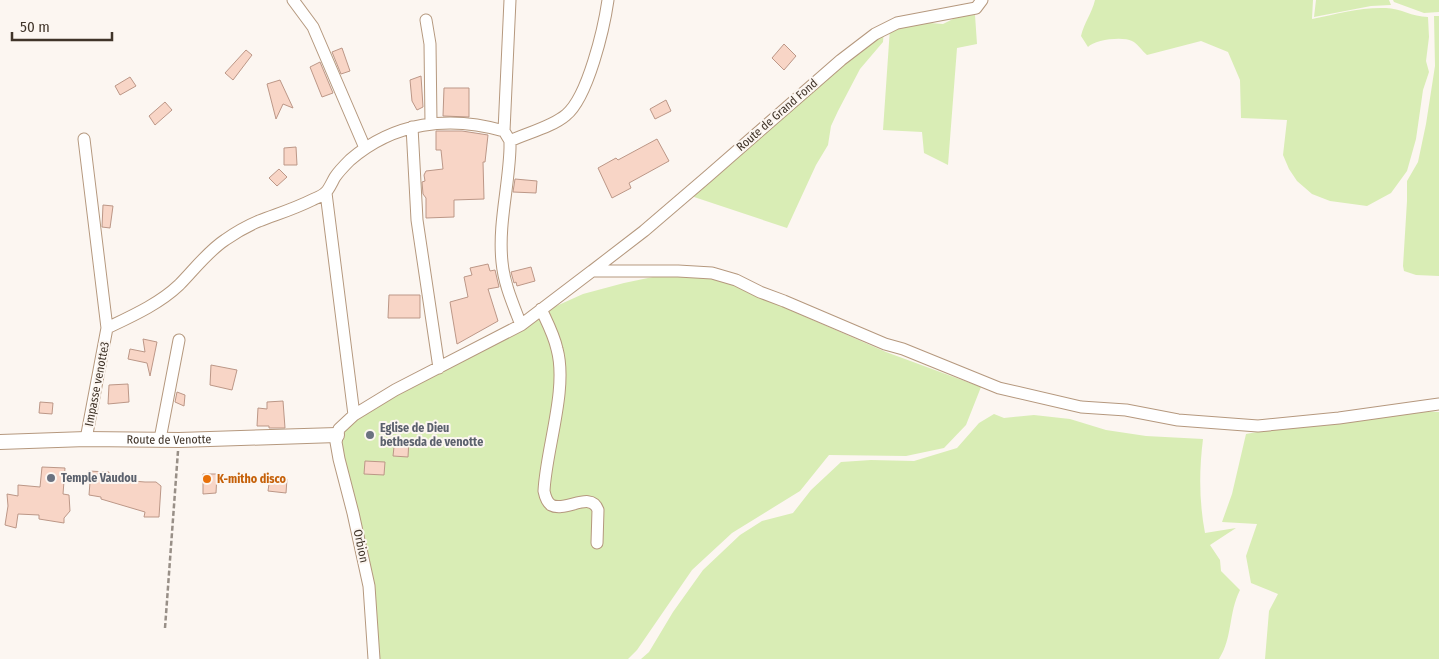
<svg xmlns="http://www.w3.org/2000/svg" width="1439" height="659" font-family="'Fira Sans Condensed',sans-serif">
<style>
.green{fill:#d9edb5}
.building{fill:#f8d5c6;stroke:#bc9787}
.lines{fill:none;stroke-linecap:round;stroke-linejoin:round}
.minor-casing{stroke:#b5987e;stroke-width:13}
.tertiary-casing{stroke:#b5987e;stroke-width:16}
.path{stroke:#988f87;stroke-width:2.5;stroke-dasharray:5 2.5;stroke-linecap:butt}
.minor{stroke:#fff;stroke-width:11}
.tertiary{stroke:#fff;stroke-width:14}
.worship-dot{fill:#6b7280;stroke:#fcf6f1;stroke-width:2}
.food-dot{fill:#e8710a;stroke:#fcf6f1;stroke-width:2}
.labels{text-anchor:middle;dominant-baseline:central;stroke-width:4;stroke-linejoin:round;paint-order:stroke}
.street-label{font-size:12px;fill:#403429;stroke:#fcf6f1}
.worship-label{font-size:12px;font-weight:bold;fill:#5b616d;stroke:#fcf6f1;text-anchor:start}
.food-label{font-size:12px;font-weight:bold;fill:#c56008;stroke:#fcf6f1;text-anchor:start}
</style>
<rect width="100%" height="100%" fill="#fcf6f1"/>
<path class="green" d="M1095,0H1313L1312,19C1336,14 1361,7 1386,8C1400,8 1412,17 1428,17L1429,37L1426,61L1429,72L1423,90L1416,139L1407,171L1391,193L1367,206L1330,201L1312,194L1297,181L1289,169L1283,155L1287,120L1241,118L1240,80L1228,52L1201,41L1147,55C1142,51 1137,43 1132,41C1122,36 1094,40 1088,47L1081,36C1084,23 1092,13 1095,0Z
M1316,0H1389L1391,5L1371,6L1314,17Z
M1393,0H1439V12L1424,13L1394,2Z
M975,15L977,44L957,48L948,165L924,153L922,132L883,130L890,28L918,22L943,24L959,16Z
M1434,16H1439V276L1416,275L1404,271L1403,266L1407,201V181L1418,162L1426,124L1435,66Z
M884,29L883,42L860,69L838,111L831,126L828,145L816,165L787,228L682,193Z
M672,273L700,277L726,282L886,352L981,387L966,425L944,448L906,456L829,455L800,491L732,533L692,570L637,650L628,659H380L372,618L340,484L334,452L351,421L523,321L583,294L624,283Z
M1424,411L1439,412V659H1265L1269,611L1278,594L1251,583L1246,556L1257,524L1222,522L1232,494L1246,434L1273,429L1330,425Z
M994,414L1004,418L1034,415L1070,419L1106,430L1146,436L1203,439C1199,471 1199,501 1205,533L1236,528L1210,545L1220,560L1221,571L1240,590C1228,614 1233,637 1219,659H641L649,652L673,612L703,570L740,535L762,521L793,513L811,490L841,462L871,460L914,461L957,448L979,423Z"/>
<path class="building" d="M784,44L796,56L784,70L772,58Z
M342,48L350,71L341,74L332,52Z
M246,50L252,55L233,80L225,73Z
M320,62L333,93L322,97L310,67Z
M421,76L423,107L417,110L412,101L410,80Z
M130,77L136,86L120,95L115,86Z
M280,80L293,108L283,104L276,119L267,84Z
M444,88H469V117L443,116Z
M666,100L671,111L655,119L650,109Z
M165,102L172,110L155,125L149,116Z
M436,131H462L488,135L485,162H483L484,199L454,200V217L426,218V198L423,194L422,182L425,181L424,175L426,171L443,169L441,150H436Z
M657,139L669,161L629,183L631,188L612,198L598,168L616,158L618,160Z
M296,147L297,165H284V148Z
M279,169L287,177L277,186L269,178Z
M515,179L537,181L536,193L513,192Z
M103,205L113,206L110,228L102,227Z
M488,264L490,271L495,270L499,287L488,289L498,321L457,344L450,302L468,297L464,277L472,275L470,268Z
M531,267L535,281L517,286L516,282L514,283L511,272Z
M389,295H420V318H388Z
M143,339L157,342L150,376L147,363L128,359L130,349L145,352Z
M211,365L237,370L232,390L210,385Z
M128,384L129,402L108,404L109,385Z
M177,392L185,395L184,406L175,402Z
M283,401L285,428H269V426H257L258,408L267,409V402Z
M40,402L53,403L52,414L39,413Z
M395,438L409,439L408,457L393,456Z
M365,461L385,462L384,475L364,474Z
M42,467L65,468L63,494L69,495L70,511L64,518V523L39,519V515L18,514L16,528L5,525L8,506L7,494L18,496V485L40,487Z
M88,471L109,472L108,479L145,482H156L161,486L159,517H144L145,512L101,499V497L89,495L90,482H88Z
M203,474H217L216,493L203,494Z
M270,477L287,479L286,493L268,491Z"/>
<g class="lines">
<defs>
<path id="minor" d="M293,0L313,27L365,148
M510,0L504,131L510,141V148C509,186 498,224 502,262C504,284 513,304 521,325
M426,20L430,44L431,123
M412,127L417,220L439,368
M84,139L107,328L86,439
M510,141C527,133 552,127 566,115C588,97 604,28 608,0
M326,193L354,415
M592,271L644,231L707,177L841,60L875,34L897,23L976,8L982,0
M541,309C547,322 554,335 557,349C568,389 546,449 544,491C545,496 547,502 551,505C565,513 591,490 598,510L597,543
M107,328C132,316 159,304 179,285C194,270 207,252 225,240C235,233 247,226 259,221C277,214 294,209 312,200C316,198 322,196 325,193C329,190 332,182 335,177C339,171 345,165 350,160C394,122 449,115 504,131
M160,439L179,340
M374,659L369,586L353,513L339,459L336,442L339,429L354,415L395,390L521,325L592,271H678L712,273L736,280L760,292L784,301L885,344L903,349L999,388L1081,407L1126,410L1178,420L1258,426L1339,418L1439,404"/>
<g id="tertiary">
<path id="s1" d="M0,442L86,439L179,440L337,435"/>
</g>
</defs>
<use href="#minor" class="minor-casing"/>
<use href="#tertiary" class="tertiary-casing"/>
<path class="path" d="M165,628L178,451"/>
<use href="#minor" class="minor"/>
<use href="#tertiary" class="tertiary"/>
</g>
<g class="worship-dot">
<circle cx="370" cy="435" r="5"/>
<circle cx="51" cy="478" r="5"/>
</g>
<circle class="food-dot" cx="207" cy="479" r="5"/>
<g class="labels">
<g class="street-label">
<text transform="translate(777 115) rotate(-41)">Route de Grand Fond</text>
<text transform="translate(97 384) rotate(-79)">Impasse venotte3</text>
<text stroke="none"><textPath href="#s1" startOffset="169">Route de Venotte</textPath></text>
<text transform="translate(361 546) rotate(78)">Orbion</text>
</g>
<g class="worship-label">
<text x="380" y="428">Eglise de Dieu<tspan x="380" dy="14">bethesda de venotte</tspan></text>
<text x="61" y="478">Temple Vaudou</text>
</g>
<g class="food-label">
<text x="217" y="479">K-mitho disco</text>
</g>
</g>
<path d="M12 32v8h100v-8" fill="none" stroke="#403429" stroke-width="2.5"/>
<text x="20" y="32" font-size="15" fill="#403429" stroke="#fcf6f1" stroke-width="4" paint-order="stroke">50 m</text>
</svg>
